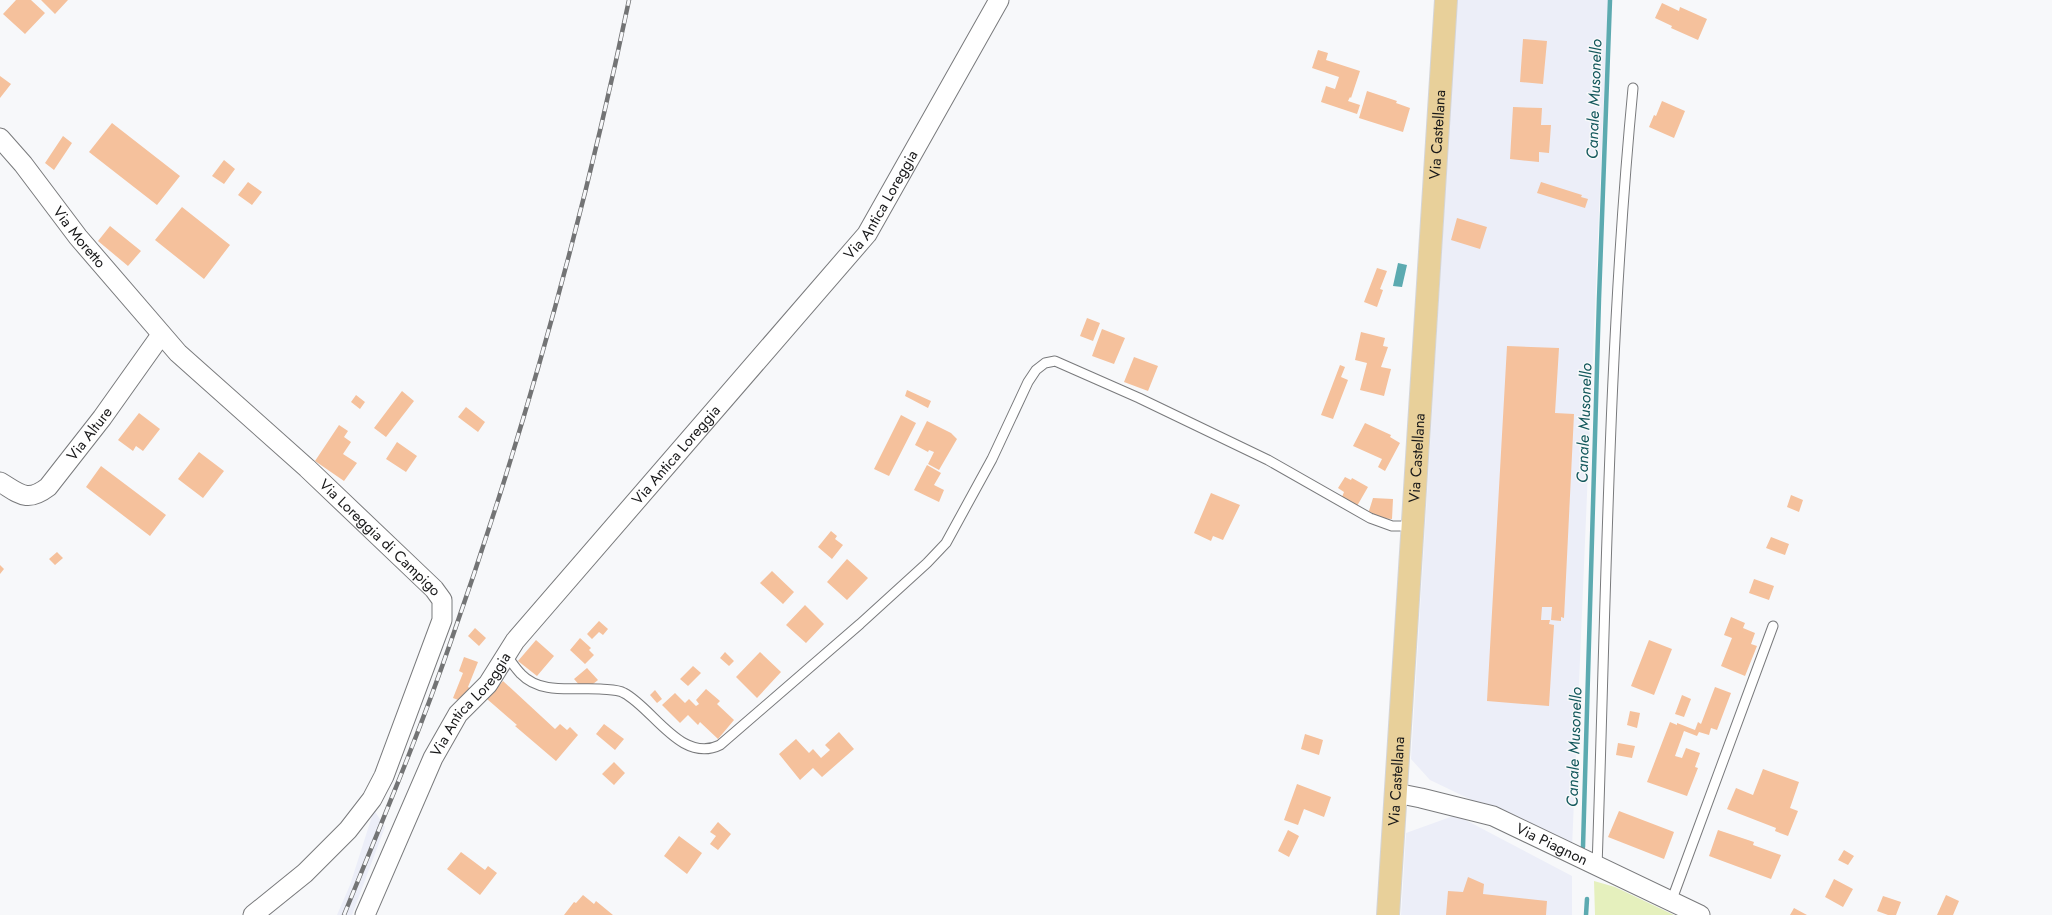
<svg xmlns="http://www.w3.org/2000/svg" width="2052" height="915" font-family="Jost,sans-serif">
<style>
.built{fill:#eceef8}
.green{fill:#e5f0bd}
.water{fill:#5caab0}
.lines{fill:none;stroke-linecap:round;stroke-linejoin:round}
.stream{stroke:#5caab0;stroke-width:4.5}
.building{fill:#f5c19c}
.service-casing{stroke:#797a7c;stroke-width:11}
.minor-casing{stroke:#797a7c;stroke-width:21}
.primary-casing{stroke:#d5d5d6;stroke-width:24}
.service{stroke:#fff;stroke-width:9}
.minor{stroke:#fff;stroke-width:19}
.primary{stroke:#e8d09a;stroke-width:22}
.rail-casing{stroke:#737475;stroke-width:4.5}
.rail{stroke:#f7f8fa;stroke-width:3;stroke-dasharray:9;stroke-linecap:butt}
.labels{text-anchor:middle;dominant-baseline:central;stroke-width:3;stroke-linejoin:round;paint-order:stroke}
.street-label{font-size:15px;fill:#181819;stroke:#f7f8fa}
.water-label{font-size:16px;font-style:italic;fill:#12575b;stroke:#f7f8fa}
</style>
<rect width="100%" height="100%" fill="#f7f8fa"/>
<path class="built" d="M1457,0H1608L1572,848L1430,780L1411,759Z
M374,810L385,827L352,915H337L350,885Z
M1456,815L1572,876V915H1401L1406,833Z"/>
<path class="green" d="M1594,881L1615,887L1674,915H1595Z"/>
<path class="water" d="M1398,263L1407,265L1402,287L1393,286Z"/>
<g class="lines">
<path class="stream" d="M1583,847L1599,299L1610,0
M1586,915L1587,899"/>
</g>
<path class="building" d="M16,0H31L45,13L25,34L3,14Z
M41,0H68L55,14Z
M1662,3L1679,11L1680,7L1707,19L1698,40L1671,28L1672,26L1655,18Z
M1523,39L1547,41L1543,84L1520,82Z
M1318,50L1328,53L1326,60L1360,71L1351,98L1350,97L1348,101L1360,105L1357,114L1321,102L1326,86L1335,89L1339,77L1312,68Z
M0,76L11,84L0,98Z
M1367,91L1397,101L1396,103L1410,108L1403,132L1359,118Z
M1662,101L1685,111L1674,138L1649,127L1654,115L1656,116Z
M1513,107L1542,108L1541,125H1551L1549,153L1539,152V162L1510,159Z
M112,123L180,176L157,205L89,152Z
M63,136L72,143L54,170L45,163Z
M224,160L235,169L224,184L212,176Z
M248,182L262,192L252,205L238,195Z
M1541,182L1582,195L1581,197L1588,199L1585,208L1537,193Z
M182,207L230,245L204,279L155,240Z
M1457,218L1487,227L1480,249L1451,240Z
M110,226L141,251L128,266L98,241Z
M1377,268L1387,271L1380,289L1383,290L1377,307L1364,302Z
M1087,318L1100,323L1093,341L1080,336Z
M1102,329L1125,338L1114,364L1092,356Z
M1361,332L1385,338L1383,346L1388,347L1381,367L1391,369L1384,396L1360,390L1367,363L1355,360Z
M1507,346L1559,348L1555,413L1574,414L1564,618L1561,617V621L1551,620L1552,607H1542L1541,620H1550L1549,624L1554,625L1549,706L1487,701Z
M1134,357L1158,366L1148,391L1124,382Z
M1340,365L1345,367L1341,377L1348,380L1333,419L1321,415Z
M907,390L931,401L928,408L905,396Z
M402,391L414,401L386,437L374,428Z
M356,395L365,402L360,409L351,402Z
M466,407L485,422L478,432L458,417Z
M139,413L160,429L143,451L136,446L133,451L118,440Z
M901,415L916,423L889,476L874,469Z
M927,421L951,433L957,439L939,470L928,464L934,452L929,450L928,452L915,445Z
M1365,423L1391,435L1390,437L1400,443L1385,471L1378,467L1382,459L1353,446Z
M339,425L348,431L344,437L351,442L343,454L357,463L344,481L315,461Z
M397,442L417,456L406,472L386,459Z
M199,452L224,471L203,498L178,479Z
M927,465L941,473L934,485L944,490L939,502L914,490Z
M101,466L166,515L150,536L86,487Z
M1345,477L1351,480L1352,478L1368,487L1357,506L1342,497L1344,492L1338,488Z
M1211,493L1240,505L1223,540L1213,536L1211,541L1194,533Z
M1791,495L1803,500L1799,512L1787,507Z
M1373,498L1393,499L1392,519L1377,518L1368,514Z
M831,531L837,536L835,539L843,545L832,559L818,547Z
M1771,537L1789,544L1785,555L1766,548Z
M57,552L63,558L55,565L49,559Z
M847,559L868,578L847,600L827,582Z
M0,565L4,569L0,574Z
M772,571L794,592L783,604L760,583Z
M1754,579L1774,586L1769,600L1749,593Z
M805,605L824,624L806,643L786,625Z
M1731,617L1745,623L1743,628L1755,633L1751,644L1757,646L1745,676L1721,666L1732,638L1724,635Z
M599,621L608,629L603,635L599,632L592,639L587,634Z
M475,628L486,638L479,646L468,636Z
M580,638L591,648L589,650L594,655L585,664L570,650Z
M536,640L554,656L537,676L518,661Z
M1649,640L1672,649L1654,695L1631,686Z
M725,652L734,661L729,666L720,658Z
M760,652L781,672L757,698L736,677Z
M464,657L478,662L468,687L471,689L466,703L453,698L463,673L459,671Z
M693,666L701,673L688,686L680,679Z
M587,668L598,680L588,688L581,687L574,679Z
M503,681L555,729L560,724L567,730L570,727L578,735L556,761L515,726L517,725L487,699Z
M1715,687L1731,693L1717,730L1711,728L1709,735L1699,732L1697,736L1684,731L1675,756L1682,758L1686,748L1700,753L1695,767L1698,768L1687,796L1647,782L1670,722L1677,725V723L1695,730L1698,722L1701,724Z
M706,689L720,701L717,704L734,720L718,739L700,722L698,725L688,715L680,723L662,705L675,693L685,703L689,699L696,706L699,704L696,700Z
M655,690L662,699L657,703L650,695Z
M1682,695L1691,699L1684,717L1675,714Z
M1630,711L1640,713L1637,728L1627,725Z
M604,724L624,739L615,750L596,734Z
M839,732L854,749L822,777L813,768L800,780L779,754L796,739L809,753L813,749L821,758L830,750L825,745Z
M1305,734L1323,740L1319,755L1301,749Z
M1618,743L1635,746L1632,758L1616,755Z
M614,762L625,773L614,785L602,774Z
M1763,769L1799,782L1790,808L1798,811L1788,836L1775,831L1776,828L1727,809L1736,788L1753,795Z
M1297,784L1331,797L1324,817L1304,809L1298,825L1284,820Z
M1619,811L1674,832L1664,859L1608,837Z
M718,822L731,834L718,850L710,844L716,836L710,832Z
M1288,830L1299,836L1289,857L1278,851Z
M1718,830L1754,842L1753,845L1781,855L1771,879L1709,856Z
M679,836L702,853L687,874L664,856Z
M1844,850L1854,856L1848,865L1838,860Z
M461,852L485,870L488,866L497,873L480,895L447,869Z
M1468,877L1484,884L1483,894L1547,901L1546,915H1446L1448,891L1463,892Z
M1834,879L1853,889L1843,907L1825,897Z
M583,895L594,904L596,901L613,915H564L574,902L576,903Z
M1946,895L1959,901L1953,915H1937Z
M1883,896L1901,902L1896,915H1888L1877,911Z
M1794,908L1807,915H1790Z"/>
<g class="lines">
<defs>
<path id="service" d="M506,655C511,661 515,668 521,674C541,695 574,687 600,689C608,690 617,689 624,693C653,708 681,764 720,745L860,624L927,563L946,543L992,459L1028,382L1036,370L1045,363L1055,361L1139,398L1268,460L1370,518L1392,526H1413
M1597,867C1606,607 1608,347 1633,88
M1671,902L1773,626"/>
<g id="minor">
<path id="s1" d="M0,138L23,164L78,237L178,353L307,468L434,589L442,600V620L384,776L372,799L348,830L305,873L253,915"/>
<path id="s2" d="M0,482C20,494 27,503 48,487L102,418L161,335"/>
<path id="s3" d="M1396,793L1421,798L1493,816L1700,915"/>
<path id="s4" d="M365,915L433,758L458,714L488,684L515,641L867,234L999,0"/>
</g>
<g id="primary">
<path id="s5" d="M1388,915L1446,0"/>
</g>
</defs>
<use href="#service" class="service-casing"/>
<use href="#minor" class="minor-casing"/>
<use href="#primary" class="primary-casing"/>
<use href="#service" class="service"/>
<use href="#minor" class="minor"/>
<use href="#primary" class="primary"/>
<defs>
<path id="rail" d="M344,915C381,824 419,734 451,641C524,433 584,216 629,0"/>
</defs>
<use href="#rail" class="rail-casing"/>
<use href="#rail" class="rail"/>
</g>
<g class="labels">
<g class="street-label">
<text stroke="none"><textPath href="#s5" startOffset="782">Via Castellana</textPath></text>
<text stroke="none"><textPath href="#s4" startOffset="885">Via Antica Loreggia</textPath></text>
<text stroke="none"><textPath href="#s1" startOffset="127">Via Moretto</textPath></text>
<text stroke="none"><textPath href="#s2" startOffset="121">Via Alture</textPath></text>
<text stroke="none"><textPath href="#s4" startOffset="561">Via Antica Loreggia</textPath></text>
<text stroke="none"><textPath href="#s5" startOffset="458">Via Castellana</textPath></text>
<text stroke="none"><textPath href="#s1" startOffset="553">Via Loreggia di Campigo</textPath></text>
<text stroke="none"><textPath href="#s4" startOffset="237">Via Antica Loreggia</textPath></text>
<text stroke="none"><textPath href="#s5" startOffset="134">Via Castellana</textPath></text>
<text stroke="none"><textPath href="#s3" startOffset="165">Via Piagnon</textPath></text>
</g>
<g class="water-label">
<text transform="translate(1594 99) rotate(-88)">Canale Musonello</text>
<text transform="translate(1584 423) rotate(-88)">Canale Musonello</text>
<text transform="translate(1574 747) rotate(-88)">Canale Musonello</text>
</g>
</g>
</svg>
